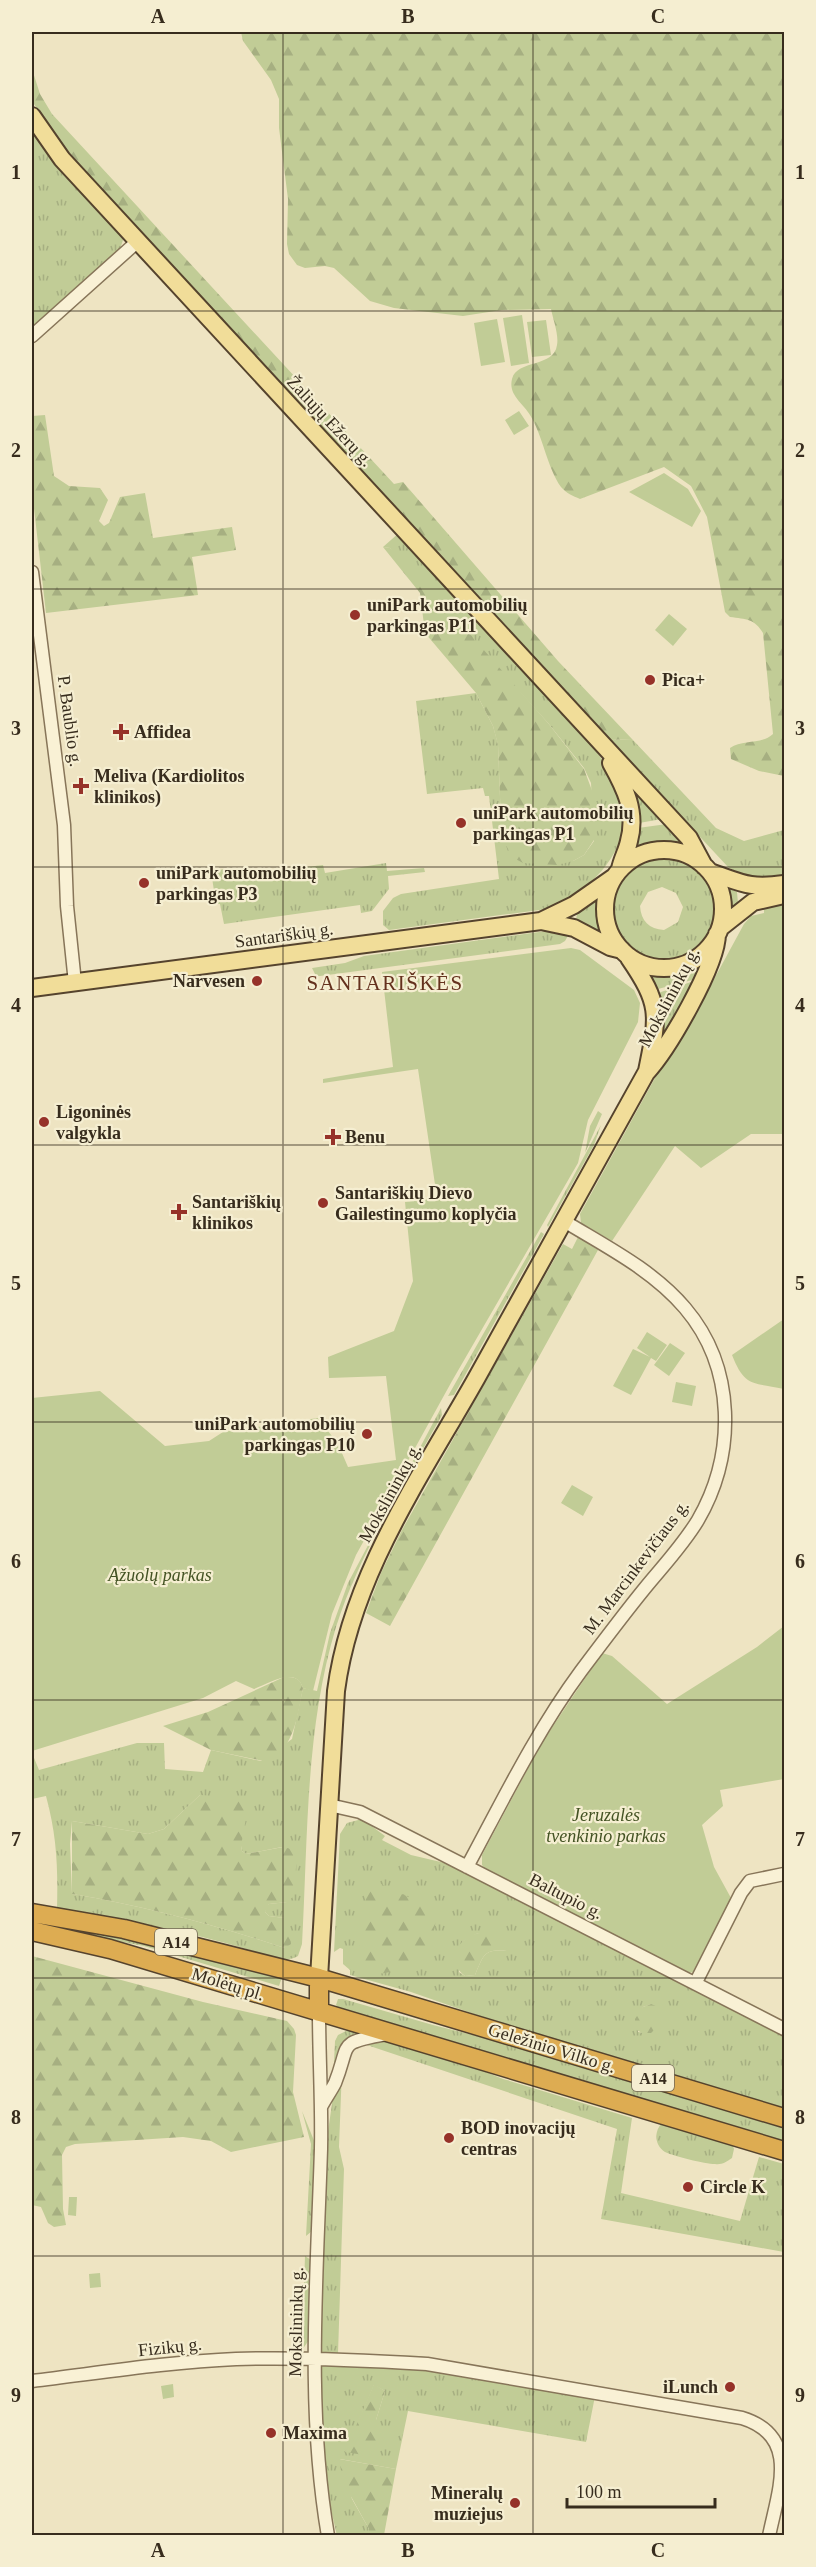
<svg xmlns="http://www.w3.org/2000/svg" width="816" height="2567" font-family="'Times New Roman',serif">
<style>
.grass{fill:url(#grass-tufts);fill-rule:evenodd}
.forest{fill:url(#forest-firs)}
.park{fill:#c1cc96}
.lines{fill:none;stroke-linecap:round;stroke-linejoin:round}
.minor-casing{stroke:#877559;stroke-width:15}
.major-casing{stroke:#55432d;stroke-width:20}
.highway-casing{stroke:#55432d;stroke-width:21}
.minor{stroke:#f9f1d5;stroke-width:12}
.major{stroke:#f1dd99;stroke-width:16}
.highway{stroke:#ddac52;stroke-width:18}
.grid{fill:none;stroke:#372c1d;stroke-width:1.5;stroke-opacity:0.55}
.poi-dot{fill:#963229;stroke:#f5eed1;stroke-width:2}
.labels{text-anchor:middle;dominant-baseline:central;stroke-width:4.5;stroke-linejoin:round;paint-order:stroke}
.shield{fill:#f5eed1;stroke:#706653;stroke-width:1.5}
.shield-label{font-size:16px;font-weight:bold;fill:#372c1d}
.street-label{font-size:18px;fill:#372c1d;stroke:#f5eed1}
.poi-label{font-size:18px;font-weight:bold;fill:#372c1d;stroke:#f5eed1;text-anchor:start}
.park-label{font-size:18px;font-style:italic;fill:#445324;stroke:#f5eed1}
.quarter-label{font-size:21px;letter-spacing:1.5px;fill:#64311d;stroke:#f5eed1}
.neatline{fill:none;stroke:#372c1d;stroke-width:2}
.grid-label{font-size:20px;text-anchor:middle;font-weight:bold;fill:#372c1d}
</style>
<defs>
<pattern id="grass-tufts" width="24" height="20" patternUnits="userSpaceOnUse" patternTransform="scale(1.5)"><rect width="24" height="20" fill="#c1cc96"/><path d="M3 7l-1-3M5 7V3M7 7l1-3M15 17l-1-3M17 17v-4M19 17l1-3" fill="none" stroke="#a6af81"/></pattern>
<pattern id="forest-firs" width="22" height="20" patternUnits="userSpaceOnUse" patternTransform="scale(1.5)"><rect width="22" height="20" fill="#c1cc96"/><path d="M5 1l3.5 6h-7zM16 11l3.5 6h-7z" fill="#a6af81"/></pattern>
</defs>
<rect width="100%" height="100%" fill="#eee4c2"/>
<path class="grass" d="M32,127L124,237L120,249L32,330Z
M400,532C434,571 469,609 504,647C538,684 624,764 624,815C625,856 588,890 554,908L389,930L383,925V911L393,898L401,894L499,879L489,796H485L483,788L427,794L416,701L476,693L493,726L498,744L501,823L573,861L584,855L594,841L591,783L584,768L548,723L390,548L383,547Z
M632,739L716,828L744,841L784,830V875C764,878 746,878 728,867L610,740Z
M632,787L662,819L639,823Z
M667,824L687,848L661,843L634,850L638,828Z
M657,858C676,857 693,863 705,879C715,894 717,915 709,931C703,944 692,954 679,958C611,981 579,873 657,858ZM662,887L676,893L683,907L678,922L664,930C649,929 641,921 640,906L648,892Z
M386,863L387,871L424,868L425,872L388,876L389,889L372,911L361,913L360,905L224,924L220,904H216L211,871L226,869L228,877L323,865L325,873Z
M724,886L737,892L738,903L728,915V900Z
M598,897L597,914L602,936L576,922L577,912Z
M554,930L569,934L565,941L560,944L320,976H316L312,968L345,963L364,956Z
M703,961L696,979L658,989L648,974L680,972Z
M691,982H694L661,1041L663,1013L658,993Z
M598,1111L602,1114L585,1153L590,1126Z
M601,1125L594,1145L548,1227L547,1225Z
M541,1232L544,1234L454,1395L448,1396Z
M441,1408L442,1415C404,1484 360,1552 336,1627C305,1729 308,1839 302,1944L298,1956C282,1965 265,1955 250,1950C187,1931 122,1919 57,1910C58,1867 57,1837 46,1796L32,1799V1753L39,1770L137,1743H164L165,1769L203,1772L211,1750L261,1761L292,1739L303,1688L317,1691L330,1633L348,1583ZM200,1795L241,1846L242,1851L246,1854L282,1847L287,1902L269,1904L266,1907L265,1912L269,1916L284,1918L285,1948C215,1925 145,1906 72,1894L70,1844L72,1821L148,1834L164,1829Z
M362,1819L385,1836L382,1840L411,1855L445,1863L784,2036V2109L520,2030L411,1992L350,1975V1970L343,1964V1949L340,1948L334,1952L340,1834L347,1823ZM478,1933L507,1951C484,1949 484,1954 475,1975L465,1976L459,1972L462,1942ZM651,2004L648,2033L638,2032L643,2007Z
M32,1922C117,1933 199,1955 282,1977L279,1986L144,1946L32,1925Z
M338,1999H343L433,2025L537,2051L784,2125V2143L339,2009L336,2005Z
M350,2029L444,2055L503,2079L632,2118L621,2193L740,2221L759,2157L784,2164V2252L601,2219L617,2129L349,2039L343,2042L339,2147L344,2169L338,2354L420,2356L597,2386L586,2442L408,2411L396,2469L340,2459L352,2499L369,2529V2535L337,2536L328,2496L321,2426L319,2341L326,2145L332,2104L335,2041L338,2035ZM374,2385L385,2391L376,2420L346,2452Z
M302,2111L315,2143L312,2231L306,2236L311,2144Z
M662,2123L732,2143L734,2149L732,2158C726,2162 722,2165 715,2164C705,2164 673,2156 665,2152C654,2145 654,2131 662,2123Z
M305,2256L311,2260L309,2340L302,2350Z"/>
<path class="forest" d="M241,32H784V776L759,771L731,759L730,748C743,739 761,745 773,734L763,633C755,619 746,619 730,617L725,612L707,517L691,486L664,467L580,499C573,496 566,493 561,487C547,467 543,436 530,415C523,403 508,395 512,379C517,359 554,368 557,345C559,335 553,319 551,309L502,310L463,316L394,308L370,301L334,268L325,266L305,268L297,265L289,254L287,244L288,199L279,128V99L271,80L243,41Z
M32,69L40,94L52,114L394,484L403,482L558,661L632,739L610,740L224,327L56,138L32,101Z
M45,415L54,476L69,486L100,488L108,500L99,521L104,526L109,523L120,497L145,493L153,538L232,527L236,550L192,557L198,595L46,613L32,491V416Z
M383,547L390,548L401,556L548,723L584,769L597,804L598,828L594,840L584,855L573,861L557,865L523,863L512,857L505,843L501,823L498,745L493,726L476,693L425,633L420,593Z
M578,1237L598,1250L390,1626L366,1613L381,1573L402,1530L563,1244L572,1249Z
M284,1677C295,1677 300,1678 303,1688C297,1717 295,1746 268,1762L211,1750L163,1726L208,1712Z
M200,1795L237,1799L248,1807L241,1846L242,1851L246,1854L283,1847L295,1850L297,1853L294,1896L287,1902L269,1904L265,1912L269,1916L284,1918L289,1921L291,1944L285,1948C215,1925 145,1906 72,1894V1821L148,1834L164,1829Z
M381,1884C394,1891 426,1903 433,1914C448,1938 386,1997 357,1964L367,1888Z
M478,1933L508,1939L512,1946L507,1951C484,1949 484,1954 475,1975L465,1976C444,1960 457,1940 478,1933Z
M32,1956L203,2002L287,2021L294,2029L296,2035L293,2092L304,2137L231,2152L211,2141L183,2137L75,2144L66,2147L62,2155L63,2209L66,2225L54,2227L48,2223L41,2207L32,2205Z
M651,2004L658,2007L662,2013L660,2024L651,2033H642L635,2029V2019L643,2007Z
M374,2384L385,2391L376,2420L378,2435L376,2457L345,2452Z
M339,2459L396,2469L384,2535H369V2529L343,2482Z"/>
<path class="park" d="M522,315L529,363L511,366L503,318Z
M497,319L505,362L481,366L474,323Z
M546,320L551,355L532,357L527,322Z
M519,411L529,426L514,435L505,420Z
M664,473L688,489L701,511L692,527L629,492Z
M669,614L687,629L673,646L655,630Z
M784,901V1134H751L701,1168L675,1146L612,1241L581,1223L580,1214L703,991L707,992L744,924L751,916L764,913V910L758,907Z
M571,948L580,950L634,990L640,1003L638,1022L588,1120L578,1163L452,1381L356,1555L332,1614L313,1691L303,1688C296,1666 270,1683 254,1689L236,1681L203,1698L32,1751V1398L100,1391L165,1446L209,1441L223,1432L318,1418L338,1444L348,1467L396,1460L386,1376L329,1378L328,1357L394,1331L413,1281L405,1202L437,1198L418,1069L323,1083V1079L393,1067L382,972Z
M784,1319V1389C753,1382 745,1388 732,1355Z
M647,1332L667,1345L656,1361L651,1358L631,1395L613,1386L633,1349L650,1357L637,1348Z
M670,1343L685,1353L669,1376L654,1365Z
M676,1382L696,1386L692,1406L672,1402Z
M572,1485L593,1497L583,1516L561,1503Z
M784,1626V1779L720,1790L723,1806L702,1825L714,1867L731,1898L694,1972L688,1973L487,1871L482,1865V1855L541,1744L602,1653L612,1656L667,1704L757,1647Z
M69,2197H77L76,2216L68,2215Z
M100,2273L101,2287L90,2288L89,2274Z
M173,2384L174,2397L163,2399L161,2386Z"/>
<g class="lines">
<defs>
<path id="minor" d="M32,336L138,241
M32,572L64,825L67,906L75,983
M329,1805L360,1812L784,2029
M467,1867C503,1800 536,1732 581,1671C602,1643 623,1615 645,1588C663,1566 683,1545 698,1520C736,1454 736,1368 685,1308C653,1270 605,1246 564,1221
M696,1982L741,1893L750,1881L784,1874
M319,2012C319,2057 322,2103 321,2149C317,2278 306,2407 328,2536
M321,2107C325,2099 331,2091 335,2083C351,2043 336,2043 386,2034
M32,2381C99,2373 168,2362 236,2359C299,2357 363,2360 427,2364L742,2418C801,2436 778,2491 769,2536"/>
<path id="major" d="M32,116L62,159L689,838L704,866
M611,763C625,788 637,812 629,841C627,851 622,859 620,869
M605 909a59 59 0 1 1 118 0a59 59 0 1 1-118 0Z
M710,872C742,883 749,889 784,884
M541,921L574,928L610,947L622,950
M720,928L753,902L784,895
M629,958C662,1006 658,1016 647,1071
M32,988L541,921L574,905L614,877
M319,1978L336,1691C351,1576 420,1478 476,1379C533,1277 589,1175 646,1073C668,1049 717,965 717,934"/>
<path id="highway" d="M32,1913L124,1929L319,1978L784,2118
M32,1931L110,1949L784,2151
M319,2012V1978"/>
</defs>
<use href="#minor" class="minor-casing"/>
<use href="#major" class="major-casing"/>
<use href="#highway" class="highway-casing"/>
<use href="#minor" class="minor"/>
<use href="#major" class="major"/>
<use href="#highway" class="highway"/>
</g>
<path class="grid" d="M283,32V2536M533,32V2536M32,311H784M32,589H784M32,867H784M32,1145H784M32,1422H784M32,1700H784M32,1978H784M32,2256H784"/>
<g class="poi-dot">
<circle cx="355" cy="615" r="6"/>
<circle cx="650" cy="680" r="6"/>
<path d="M118 723h6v6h6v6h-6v6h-6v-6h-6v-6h6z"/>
<path d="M78 777h6v6h6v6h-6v6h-6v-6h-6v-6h6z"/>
<circle cx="461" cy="823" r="6"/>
<circle cx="144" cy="883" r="6"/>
<circle cx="257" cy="981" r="6"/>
<circle cx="44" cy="1122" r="6"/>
<path d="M330 1128h6v6h6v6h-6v6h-6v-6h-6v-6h6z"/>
<circle cx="323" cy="1203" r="6"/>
<path d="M176 1203h6v6h6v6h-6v6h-6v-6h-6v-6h6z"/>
<circle cx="367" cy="1434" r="6"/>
<circle cx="449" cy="2138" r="6"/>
<circle cx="688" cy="2187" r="6"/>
<circle cx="730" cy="2387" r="6"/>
<circle cx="271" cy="2433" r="6"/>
<circle cx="515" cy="2503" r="6"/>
</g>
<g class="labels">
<g class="shield">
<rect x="155" y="1929" width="42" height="26" rx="4.5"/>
<rect x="632" y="2065" width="42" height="26" rx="4.5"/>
</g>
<g class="shield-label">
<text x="176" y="1942">A14</text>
<text x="653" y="2078">A14</text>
</g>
<g class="street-label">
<text transform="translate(330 421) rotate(47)">Žaliųjų Ežerų g.</text>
<text transform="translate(70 721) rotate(82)">P. Baublio g.</text>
<text transform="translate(284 935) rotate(-8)">Santariškių g.</text>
<text transform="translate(669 997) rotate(-62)">Mokslininkų g.</text>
<text transform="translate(390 1493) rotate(-61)">Mokslininkų g.</text>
<text transform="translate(636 1567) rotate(-53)">M. Marcinkevičiaus g.</text>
<text transform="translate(566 1896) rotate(27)">Baltupio g.</text>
<text transform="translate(228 1984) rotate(17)">Molėtų pl.</text>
<text transform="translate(552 2048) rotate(17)">Geležinio Vilko g.</text>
<text transform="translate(296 2322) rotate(-89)">Mokslininkų g.</text>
<text transform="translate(170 2347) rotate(-6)">Fizikų g.</text>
</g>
<g class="poi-label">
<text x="367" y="605">uniPark automobilių<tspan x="367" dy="21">parkingas P11</tspan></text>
<text x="662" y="680">Pica+</text>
<text x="134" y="732">Affidea</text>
<text x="94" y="776">Meliva (Kardiolitos<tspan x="94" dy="21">klinikos)</tspan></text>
<text x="473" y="813">uniPark automobilių<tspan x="473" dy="21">parkingas P1</tspan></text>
<text x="156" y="873">uniPark automobilių<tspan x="156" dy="21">parkingas P3</tspan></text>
<text x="245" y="981" text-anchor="end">Narvesen</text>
<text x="56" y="1112">Ligoninės<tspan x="56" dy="21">valgykla</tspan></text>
<text x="345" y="1137">Benu</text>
<text x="335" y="1193">Santariškių Dievo<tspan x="335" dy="21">Gailestingumo koplyčia</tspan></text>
<text x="192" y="1202">Santariškių<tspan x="192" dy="21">klinikos</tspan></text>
<text x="355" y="1424" text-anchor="end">uniPark automobilių<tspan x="355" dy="21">parkingas P10</tspan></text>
<text x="461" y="2128">BOD inovacijų<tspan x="461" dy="21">centras</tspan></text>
<text x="700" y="2187">Circle K</text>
<text x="718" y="2387" text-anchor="end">iLunch</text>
<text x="283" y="2433">Maxima</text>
<text x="503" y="2493" text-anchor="end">Mineralų<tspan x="503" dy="21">muziejus</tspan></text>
</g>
<g class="park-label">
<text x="160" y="1575">Ąžuolų parkas</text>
<text x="606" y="1815">Jeruzalės<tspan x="606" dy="21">tvenkinio parkas</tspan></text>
</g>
<g class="quarter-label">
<text x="385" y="983">SANTARIŠKĖS</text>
</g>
</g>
<rect width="816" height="2567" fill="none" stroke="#f5eed1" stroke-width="66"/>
<path d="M567 2498v9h148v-9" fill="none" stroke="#372c1d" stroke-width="3"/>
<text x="576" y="2498" font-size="18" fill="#372c1d" stroke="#f5eed1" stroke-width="4.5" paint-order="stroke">100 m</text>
<rect x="33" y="33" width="750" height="2501" class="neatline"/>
<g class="grid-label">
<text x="158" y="23">A</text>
<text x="408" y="23">B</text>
<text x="658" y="23">C</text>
<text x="16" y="179">1</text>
<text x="800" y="179">1</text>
<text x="16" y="457">2</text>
<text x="800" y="457">2</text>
<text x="16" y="735">3</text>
<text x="800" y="735">3</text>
<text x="16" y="1012">4</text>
<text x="800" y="1012">4</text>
<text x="16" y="1290">5</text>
<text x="800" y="1290">5</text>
<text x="16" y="1568">6</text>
<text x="800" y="1568">6</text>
<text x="16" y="1846">7</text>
<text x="800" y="1846">7</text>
<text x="16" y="2124">8</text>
<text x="800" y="2124">8</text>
<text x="16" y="2402">9</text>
<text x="800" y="2402">9</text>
<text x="158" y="2557">A</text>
<text x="408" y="2557">B</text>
<text x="658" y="2557">C</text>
</g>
</svg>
